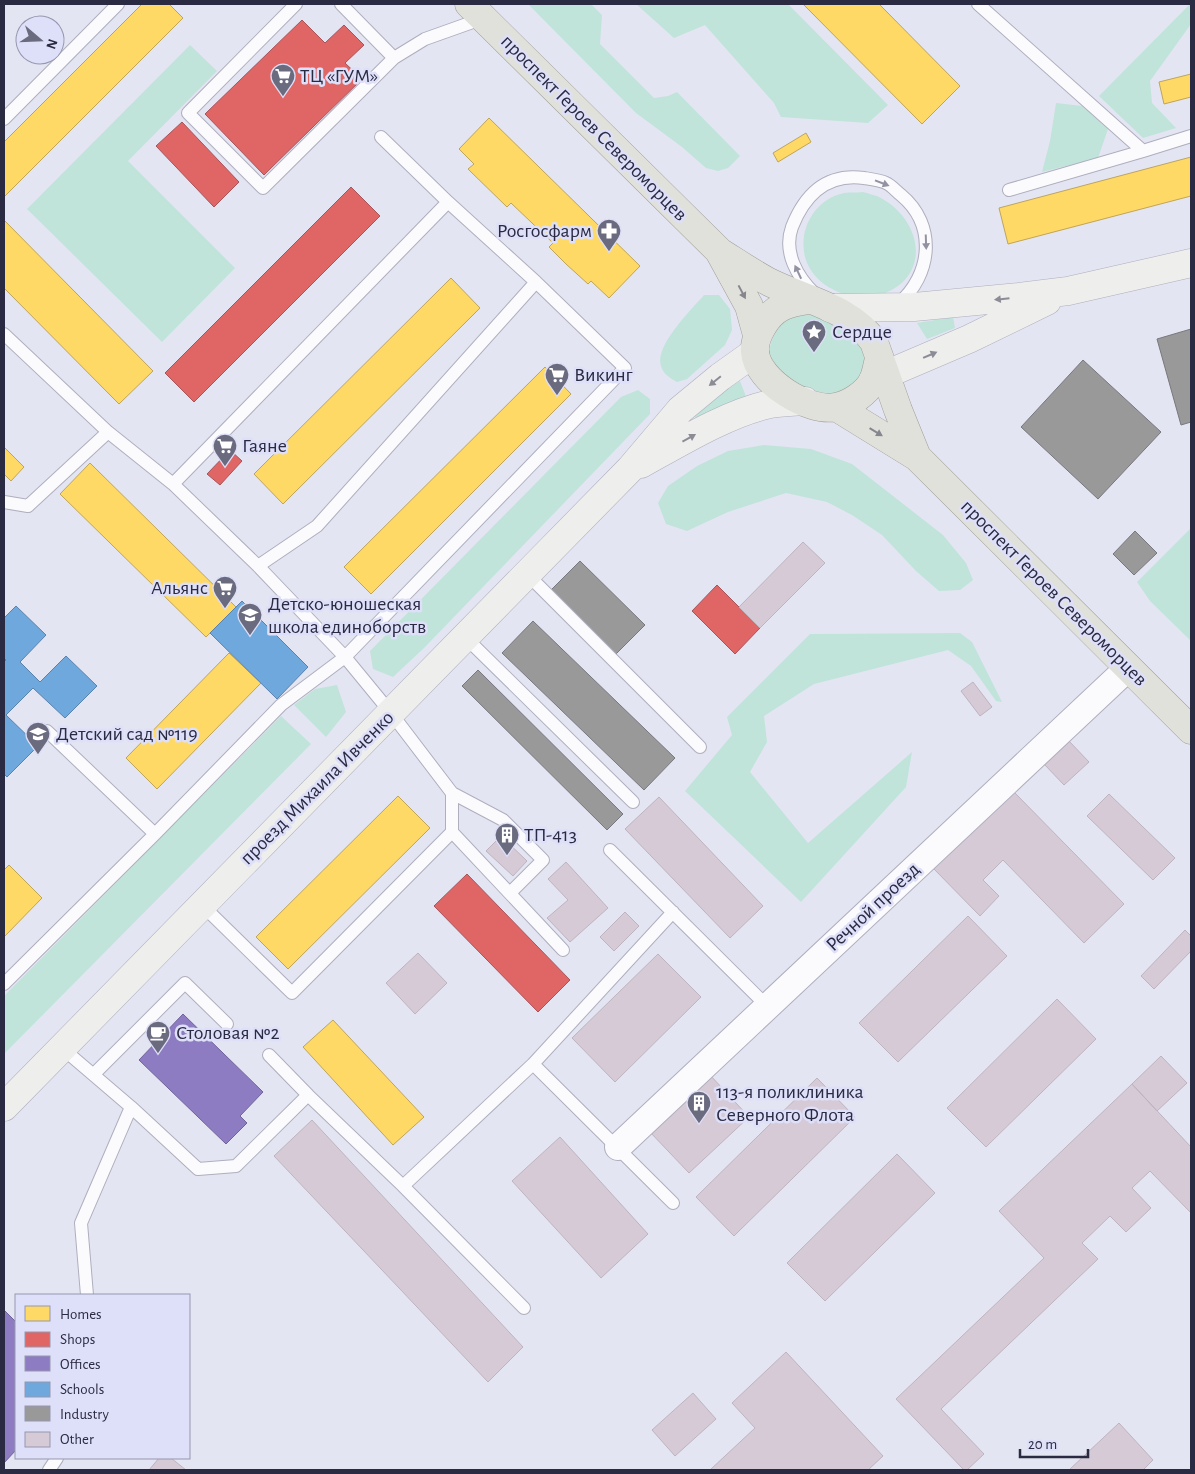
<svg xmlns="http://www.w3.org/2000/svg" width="1195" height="1474" font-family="'Alegreya Sans',sans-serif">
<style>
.green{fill:#c0e4d9}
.homes{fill:#ffd966;stroke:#bfa45b}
.shops{fill:#e06666;stroke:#a9545b}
.offices{fill:#8e7cc3;stroke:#70639c}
.schools{fill:#6fa8dc;stroke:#5a82ae}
.industry{fill:#999;stroke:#78787f}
.building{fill:#d5cad6;stroke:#beb4bf}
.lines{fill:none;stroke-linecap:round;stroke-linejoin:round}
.lane-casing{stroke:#aeaebe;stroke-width:14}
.street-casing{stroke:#aeaebe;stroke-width:28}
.secondary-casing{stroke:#aeaebe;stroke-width:29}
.primary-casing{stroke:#9e9d98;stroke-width:29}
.lane{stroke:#fbfbfd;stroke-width:12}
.street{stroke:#fbfbfd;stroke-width:26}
.secondary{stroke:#eeeeec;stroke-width:28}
.primary{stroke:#e1e1db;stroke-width:28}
.oneway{fill:#9292a0}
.oneway2{fill:#86868e}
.oneway3{fill:#8c8c97}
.labels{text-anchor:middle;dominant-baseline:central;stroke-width:5;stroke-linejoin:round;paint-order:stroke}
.poi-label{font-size:20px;fill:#2a2a42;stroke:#dedff8;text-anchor:start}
.street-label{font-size:20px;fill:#2a2a42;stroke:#dedff8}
</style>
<rect width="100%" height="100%" fill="#e4e5f2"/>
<path class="green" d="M528,4H591L602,15L600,44L654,98L668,96L677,92L740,156L728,168L718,171L706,168L682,147L636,113Z
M636,4H788L888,105L868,123L781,117L774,103L705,25L674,38Z
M1190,4H1191V24L1150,81L1152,103L1176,128L1143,138L1099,96Z
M190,45L217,71L128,161L235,268L162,342L27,209Z
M1056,103L1082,106L1108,129L1098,158L1042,172L1050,141Z
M863,192C869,194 876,195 881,198C926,223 931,283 875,296C860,299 848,297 834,290C821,284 809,272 805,257C798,229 815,199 844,193C850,192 857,193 863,192Z
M704,295H719L730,309L732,330L725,345L687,379L677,382C670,378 663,374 661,366C654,346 692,309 704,295Z
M811,312C816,314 821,315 826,317C831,320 857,337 860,342C872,359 863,386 843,391C818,398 783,385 771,361C764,346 781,319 796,313C800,312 807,313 811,312Z
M953,317L955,328L927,339L917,323Z
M740,381L747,399L699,422L691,411Z
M638,390L650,399V414L424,648L393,677L373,669L370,651L621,397Z
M764,445L811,449L852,464L943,535L966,563L973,580L960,590L939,591L916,571L882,535L852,515L827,502L786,493L728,512L687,531L666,524L658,503L668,486L697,466L728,451Z
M1191,528V641L1150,601L1137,582Z
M960,633L972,642L1002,702L996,701L971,666L948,650L814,684L764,716L767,742L750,772L808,843L912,752L906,787L801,902L685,791L732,735L727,717L810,634Z
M337,685L346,712L326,737L294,705L315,689Z
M281,716L311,744L4,1054V996Z"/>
<path class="homes" d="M142,4H169L183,18L4,197V142Z
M803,4H879L960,86L922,124Z
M1191,74V97L1164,104L1159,82Z
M489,118L640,266L609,298L591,281L588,284L566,264L549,247L553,243L511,203L507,207L468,169L474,164L459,149Z
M806,133L811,142L778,162L773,153Z
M1191,157V196L1008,244L999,208Z
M4,220L153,371L119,404L4,288Z
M451,278L480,308L283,504L254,474Z
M545,367L571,394L371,594L344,567Z
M4,447L24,467L11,481L4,474Z
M90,463L236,607L206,637L60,494Z
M229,653L261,683L157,789L126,758Z
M398,796L430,828L288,969L256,937Z
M9,865L42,898L4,937V870Z
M333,1020L424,1117L393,1145L303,1047Z"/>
<path class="shops" d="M302,20L325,43L344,25L364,45L345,63L362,79L264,175L205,114Z
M182,122L239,182L214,207L156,146Z
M351,187L380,216L194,402L165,373Z
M230,450L242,461L220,485L207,474Z
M717,585L760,628L735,654L692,611Z
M467,874L570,980L538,1012L434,906Z"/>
<path class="offices" d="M183,1014L263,1092L240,1116L247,1123L226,1144L139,1060Z
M4,1310L16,1322V1450L4,1463Z"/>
<path class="schools" d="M242,601L308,667L277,699L210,633Z
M16,606L46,635L20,662L40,682L66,656L97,686L65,718L33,688L6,715L38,746L7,777L4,774V662L6,660L4,658V618Z"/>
<path class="industry" d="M1191,329V422L1181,425L1157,339Z
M1083,360L1161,432L1098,499L1021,427Z
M1135,531L1157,553L1134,575L1113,554Z
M580,561L645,625L615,655L550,591Z
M533,621L675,758L644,790L502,653Z
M478,670L623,814L607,830L462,686Z"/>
<path class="building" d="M803,542L825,563L760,628L739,607Z
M973,682L992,707L980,716L961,691Z
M1069,741L1089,762L1064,785L1044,764Z
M1012,790L1124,904L1084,943L1003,860L983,880L999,896L980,916L933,868Z
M1109,794L1175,858L1153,880L1087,816Z
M659,797L763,906L730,938L625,829Z
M501,836L527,861L513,876L486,851Z
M566,862L608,908L570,942L547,918L568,900L548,879Z
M625,912L639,926L614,951L600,937Z
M968,916L1007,956L898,1062L859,1023Z
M1185,930L1191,936V951L1154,989L1141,976Z
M418,953L447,983L415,1014L386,983Z
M658,954L701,997L615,1082L572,1038Z
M1057,999L1096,1039L986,1147L947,1108Z
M1161,1056L1187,1083L1157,1111L1132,1084Z
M710,1075L749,1117L689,1173L649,1131Z
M817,1078L855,1117L734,1236L696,1197Z
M1132,1084L1191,1147V1213L1150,1171L1132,1188L1151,1208L1126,1232L1110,1216L1082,1243L1098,1259L941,1409L984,1454L967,1470H964L896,1399L1044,1258L999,1211Z
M312,1120L523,1347L488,1382L274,1156Z
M560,1137L648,1234L601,1278L512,1181Z
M897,1154L935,1193L825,1301L787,1263Z
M786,1352L883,1456L868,1470H710L755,1428L732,1403Z
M693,1393L716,1419L675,1456L652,1430Z
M1119,1423L1153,1460L1143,1470H1069Z
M159,1458H171L186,1470H149Z"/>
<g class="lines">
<defs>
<path id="lane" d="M296,4L188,113L263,188L394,58L341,4
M978,4L1143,151L1191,136
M394,58L425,39L484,18
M4,119L118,4
M381,137L448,202
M1009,190L1143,151
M815,294C797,277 783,252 792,227C805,194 827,173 864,178C871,179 880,180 886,183C891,185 896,191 901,195C937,225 932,275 898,304
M4,334L108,432L173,484L258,566L345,657L625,368L536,282L448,202L173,484
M4,502L28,506L108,432
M258,566L317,526L536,282
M527,574L700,747
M465,637L633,802
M47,731L155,834
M452,793L503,820L543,860L510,893
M610,850L767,1006
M202,905L292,993L452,832
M4,984L155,834L281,705L345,657L391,713L452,793V832L563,950
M62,1048L131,1107L81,1223L87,1295
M269,1055L308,1095
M533,1064L673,912
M94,1074L185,983L227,1024
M131,1107L198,1169L236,1166L308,1095L403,1186L524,1308
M403,1186L533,1064L673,1203
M49,1470L57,1458"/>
<path id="street" d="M618,1147L1128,668"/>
<path id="secondary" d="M830,308L914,307L1019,297L1068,291L1191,263
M873,380L969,339L1047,301
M641,464C679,443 728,413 770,404C781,402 793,402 805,401
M4,1107L630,469L680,410L720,377L755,352"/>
<path id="primary" d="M469,4L720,252C736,262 752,273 769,282C805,300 851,308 874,342L898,410L917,457
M720,253L749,306L757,335
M809,300C788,303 774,306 762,327C758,334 754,343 755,352C757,381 809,413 836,407C851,404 866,393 873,381C876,374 877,366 879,359
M836,407L917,457L1191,730"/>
</defs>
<use href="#lane" class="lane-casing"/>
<use href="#street" class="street-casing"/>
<use href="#secondary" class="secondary-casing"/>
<use href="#primary" class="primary-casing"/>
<use href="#lane" class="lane"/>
<use href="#street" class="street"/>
<use href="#secondary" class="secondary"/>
<use href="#primary" class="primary"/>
</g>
<defs><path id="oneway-solid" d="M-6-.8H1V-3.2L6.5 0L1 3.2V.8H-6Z" transform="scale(1.25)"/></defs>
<g class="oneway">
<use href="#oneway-solid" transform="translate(882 183) rotate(21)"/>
<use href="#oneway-solid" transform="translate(926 242) rotate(88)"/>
<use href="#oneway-solid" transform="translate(798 272) rotate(-115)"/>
</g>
<g class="oneway2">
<use href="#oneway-solid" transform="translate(742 292) rotate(62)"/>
<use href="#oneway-solid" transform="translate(876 432) rotate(31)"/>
</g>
<g class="oneway3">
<use href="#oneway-solid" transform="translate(1002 299) rotate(174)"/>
<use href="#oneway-solid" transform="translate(930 355) rotate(-23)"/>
<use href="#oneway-solid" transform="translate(715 381) rotate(141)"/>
<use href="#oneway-solid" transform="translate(689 438) rotate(-29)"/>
</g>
<defs>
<symbol id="supermarket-pin" viewBox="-11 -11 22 30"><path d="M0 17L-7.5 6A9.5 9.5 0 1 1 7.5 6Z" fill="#6b6b80" stroke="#dedff8"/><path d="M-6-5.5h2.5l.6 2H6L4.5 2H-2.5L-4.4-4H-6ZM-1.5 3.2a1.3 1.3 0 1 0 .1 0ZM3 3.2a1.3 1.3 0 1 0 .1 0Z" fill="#fff"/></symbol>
<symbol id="pharmacy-pin" viewBox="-11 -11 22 30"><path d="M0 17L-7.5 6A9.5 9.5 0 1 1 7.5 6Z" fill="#6b6b80" stroke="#dedff8"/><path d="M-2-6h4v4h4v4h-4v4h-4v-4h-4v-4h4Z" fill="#fff"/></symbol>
<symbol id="sight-pin" viewBox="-11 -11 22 30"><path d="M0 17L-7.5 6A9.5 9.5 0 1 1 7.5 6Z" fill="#6b6b80" stroke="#dedff8"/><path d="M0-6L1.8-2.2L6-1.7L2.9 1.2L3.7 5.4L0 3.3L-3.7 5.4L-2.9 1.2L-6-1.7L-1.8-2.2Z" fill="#fff"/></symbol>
<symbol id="school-pin" viewBox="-11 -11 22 30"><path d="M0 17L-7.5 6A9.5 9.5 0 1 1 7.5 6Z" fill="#6b6b80" stroke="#dedff8"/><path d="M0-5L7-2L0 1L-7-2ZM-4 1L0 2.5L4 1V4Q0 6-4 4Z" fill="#fff"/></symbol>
<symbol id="building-pin" viewBox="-11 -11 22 30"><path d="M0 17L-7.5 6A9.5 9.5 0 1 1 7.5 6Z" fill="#6b6b80" stroke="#dedff8"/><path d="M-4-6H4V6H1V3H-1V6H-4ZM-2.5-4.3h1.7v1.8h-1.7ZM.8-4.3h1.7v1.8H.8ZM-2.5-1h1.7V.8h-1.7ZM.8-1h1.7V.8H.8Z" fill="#fff"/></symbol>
<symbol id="cafe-pin" viewBox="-11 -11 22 30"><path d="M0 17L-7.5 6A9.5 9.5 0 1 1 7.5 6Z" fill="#6b6b80" stroke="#dedff8"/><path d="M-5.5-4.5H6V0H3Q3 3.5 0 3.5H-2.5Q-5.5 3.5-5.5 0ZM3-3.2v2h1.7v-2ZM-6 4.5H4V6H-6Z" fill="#fff"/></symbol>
</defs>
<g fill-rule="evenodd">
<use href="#supermarket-pin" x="269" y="62" width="28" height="38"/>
<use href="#pharmacy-pin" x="595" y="217" width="28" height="38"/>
<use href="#sight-pin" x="800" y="318" width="28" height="38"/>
<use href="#supermarket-pin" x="543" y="361" width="28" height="38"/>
<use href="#supermarket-pin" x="211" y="432" width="28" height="38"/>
<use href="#supermarket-pin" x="211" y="574" width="28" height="38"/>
<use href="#school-pin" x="236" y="601" width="28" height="38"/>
<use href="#school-pin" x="24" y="720" width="28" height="38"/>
<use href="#building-pin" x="493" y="821" width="28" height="38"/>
<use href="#cafe-pin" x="144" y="1019" width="28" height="38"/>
<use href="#building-pin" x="685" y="1089" width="28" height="38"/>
</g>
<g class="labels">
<g class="poi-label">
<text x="300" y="76">ТЦ «ГУМ»</text>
<text x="592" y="231" text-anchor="end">Росгосфарм</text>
<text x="832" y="332">Сердце</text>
<text x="574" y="375">Викинг</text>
<text x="242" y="446">Гаяне</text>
<text x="208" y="588" text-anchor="end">Альянс</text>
<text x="268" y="604">Детско-юношеская<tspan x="268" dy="23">школа единоборств</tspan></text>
<text x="56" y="734">Детский сад №119</text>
<text x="524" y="835">ТП-413</text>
<text x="176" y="1033">Столовая №2</text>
<text x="716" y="1092">113-я поликлиника<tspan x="716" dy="23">Северного Флота</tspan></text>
</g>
<g class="street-label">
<text transform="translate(594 128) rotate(45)">проспект Героев Североморцев</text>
<text transform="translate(1054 593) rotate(45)">проспект Героев Североморцев</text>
<text transform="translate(317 788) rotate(-45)">проезд Михаила Ивченко</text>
<text transform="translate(873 907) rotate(-43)">Речной проезд</text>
</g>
</g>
<rect width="1195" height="1474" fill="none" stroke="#2a2a42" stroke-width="10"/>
<rect x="15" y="1294" width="175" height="165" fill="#dedff8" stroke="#9697af"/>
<rect x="25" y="1306" width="25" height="15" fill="#ffd966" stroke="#9697af"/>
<text x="60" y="1319" font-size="15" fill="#2a2a42">Homes</text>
<rect x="25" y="1332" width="25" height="15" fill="#e06666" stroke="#9697af"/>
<text x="60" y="1344" font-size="15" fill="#2a2a42">Shops</text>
<rect x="25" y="1356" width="25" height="15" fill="#8e7cc3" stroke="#9697af"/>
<text x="60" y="1369" font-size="15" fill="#2a2a42">Offices</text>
<rect x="25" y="1382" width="25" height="15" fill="#6fa8dc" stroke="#9697af"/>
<text x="60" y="1394" font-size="15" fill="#2a2a42">Schools</text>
<rect x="25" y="1406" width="25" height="15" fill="#999999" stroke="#9697af"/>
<text x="60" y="1419" font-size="15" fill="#2a2a42">Industry</text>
<rect x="25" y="1432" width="25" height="15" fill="#d5cad6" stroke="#9697af"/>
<text x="60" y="1444" font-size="15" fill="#2a2a42">Other</text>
<g transform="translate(40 40) rotate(109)"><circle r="24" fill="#dedff8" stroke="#9697af"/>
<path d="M0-4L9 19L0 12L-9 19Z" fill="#6b6b80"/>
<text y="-8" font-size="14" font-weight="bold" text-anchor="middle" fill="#2a2a42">N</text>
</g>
<path d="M1020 1449v8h68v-8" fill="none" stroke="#2a2a42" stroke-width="2.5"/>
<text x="1028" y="1449" font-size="15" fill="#2a2a42" stroke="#dedff8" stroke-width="4" paint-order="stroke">20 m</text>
</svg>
